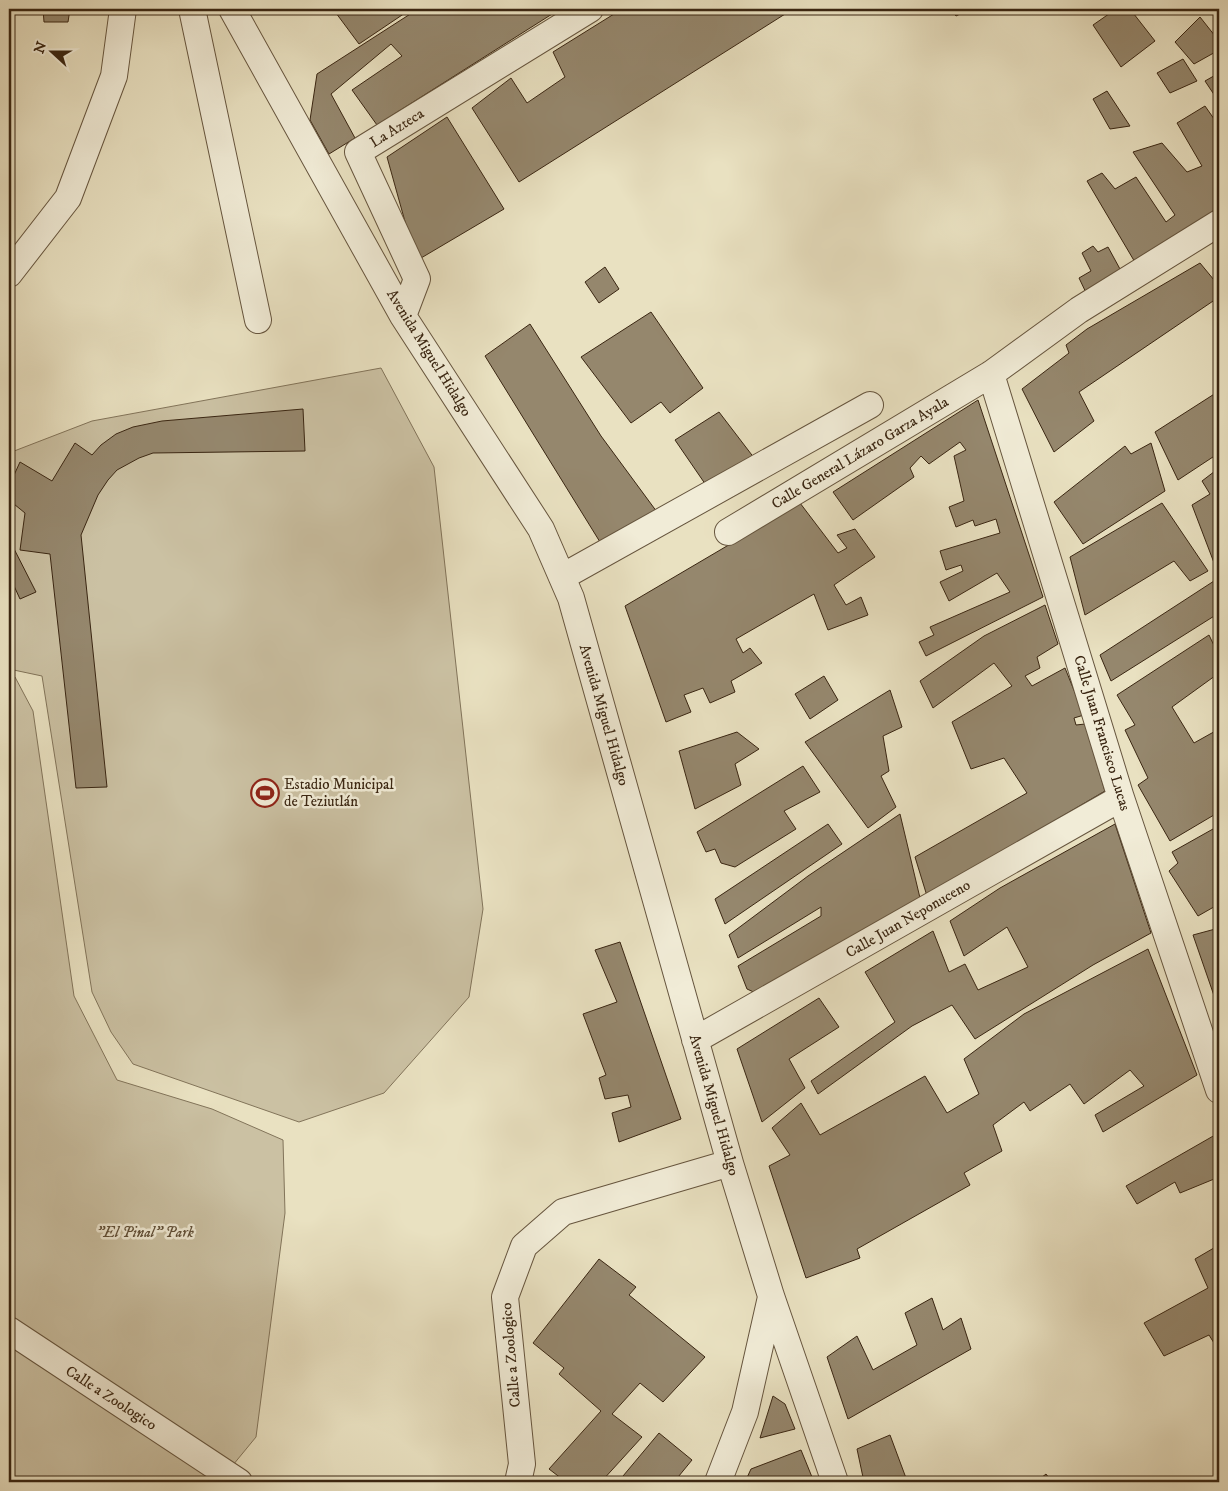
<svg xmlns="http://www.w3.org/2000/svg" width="1228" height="1491" font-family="'IM FELL DW Pica',serif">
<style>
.green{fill:#cbc1a3;stroke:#82745a}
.building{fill:#95876d;stroke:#3a2612}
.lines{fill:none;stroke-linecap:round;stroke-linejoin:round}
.minor-casing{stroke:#66553e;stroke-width:28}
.minor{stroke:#f1ecd7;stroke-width:26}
.labels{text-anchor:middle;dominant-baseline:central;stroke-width:5;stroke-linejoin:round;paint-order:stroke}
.street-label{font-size:15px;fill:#3a2612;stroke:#f1ecd7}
.poi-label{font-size:15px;fill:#3a2612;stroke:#f1ecd7;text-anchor:start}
.park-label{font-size:15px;font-style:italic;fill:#5e4d36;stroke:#f1ecd7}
</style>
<rect width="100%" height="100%" fill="#e9e1c1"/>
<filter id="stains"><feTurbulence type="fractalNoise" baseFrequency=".004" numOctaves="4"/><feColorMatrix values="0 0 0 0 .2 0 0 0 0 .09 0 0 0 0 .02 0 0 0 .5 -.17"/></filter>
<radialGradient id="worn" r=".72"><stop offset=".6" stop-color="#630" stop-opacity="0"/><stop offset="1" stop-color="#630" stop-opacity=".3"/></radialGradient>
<path class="green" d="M381,368L434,467L483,909L469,997L384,1093L299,1122L133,1064L111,1032L92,992L42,676L9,669V453L92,421Z
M9,676L15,677L33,711L74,996L117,1080L212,1109L283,1140L285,1213L256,1437L219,1482H9Z"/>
<path class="building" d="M43,9H70L68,22H44Z
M333,9H411L359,44Z
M418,9H560L377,125L352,90L402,56L391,44L331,94L355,138L329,154L310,120L317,74Z
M622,9H793L519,182L472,108L511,78L527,103L565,77L553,52Z
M950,9H970L956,16Z
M1116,9H1130L1155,41L1121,67L1093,25Z
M1200,17L1219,41V50L1194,64L1175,42Z
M1183,59L1197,81L1170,93L1157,73Z
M1219,73V102L1205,81Z
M1107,91L1130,126L1110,129L1093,99Z
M1205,106L1219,126V214L1139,269L1087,181L1102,173L1115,189L1136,177L1166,222L1175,215L1133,152L1162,143L1187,172L1202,166L1177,123Z
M447,117L504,209L416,261L387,157Z
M1093,246L1098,252L1108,247L1126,280L1090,301L1079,278L1091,271L1082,253Z
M1200,263L1219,286V297L1079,392L1094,421L1054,452L1022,389L1069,353L1066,345L1087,329Z
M605,267L619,289L599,303L585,282Z
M651,312L703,388L670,413L661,402L631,423L581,357Z
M530,324L601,436L657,512L600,542L485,356Z
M1219,391V453L1178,480L1155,432Z
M978,400L1043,597L926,656L919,642L934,635L930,627L1010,592L997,573L949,601L940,582L963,571L961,565L946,570L940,551L1000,533L996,519L975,526L973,520L956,527L949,507L964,501L954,456L966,450L960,442L929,464L921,456L910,468L914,477L853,520L833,492Z
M303,409L305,451L153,453L139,458L117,470L108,480L98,495L81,535L107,787L76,788L50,554L20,550L25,513L9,500V486L20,462L52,481L75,443L92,455L101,445L116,434L133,427L162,421Z
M719,412L758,463L710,491L675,440Z
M1151,443L1165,491L1083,544L1054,502L1125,446L1131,454Z
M1219,468V567L1216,568L1192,505L1210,494L1202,481Z
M800,503L838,553L847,548L837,535L855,529L875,557L834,585L846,605L861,597L868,615L828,630L814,594L736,639L743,653L750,648L762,663L731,681L735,692L710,703L703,688L684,695L691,712L666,722L625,606Z
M1162,503L1208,571L1190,581L1174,561L1085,615L1070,557Z
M9,539L36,592L20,599L9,575Z
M1214,581L1219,587V613L1111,681L1100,655Z
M1045,605L1058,644L1037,657L1040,668L1025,676L1032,686L1065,668L1084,715L1074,718L1076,725L1085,724L1105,791L927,896L915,857L1027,793L1004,758L971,769L952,722L1012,686L994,663L933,708L920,681L984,636Z
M1209,635L1219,656V673L1172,707L1194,743L1219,729V812L1170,841L1138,785L1148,778L1125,730L1135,725L1117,695Z
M824,676L838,700L810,719L795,694Z
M890,690L902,727L883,736L889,771L881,776L896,807L868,828L805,742Z
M737,732L759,749L735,764L741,785L695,809L679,751Z
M803,766L820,792L784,811L796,829L735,867L721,863L715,849L706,852L697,832Z
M900,814L920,898L758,994L747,989L738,966L821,916V907L738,958L729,935L808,876Z
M828,824L842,844L725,924L715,899Z
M1115,824L1151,933L1093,965L975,1039L952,1005L912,1026L818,1094L811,1081L895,1022L865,972L933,931L949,972L965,964L978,990L1028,967L1007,927L964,956L950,921L1000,888Z
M1213,829L1219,839V904L1198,916L1169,871L1178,863L1172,852Z
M1219,928V1010L1193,935Z
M620,942L681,1119L619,1142L612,1113L631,1107L628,1095L605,1099L599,1078L606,1075L583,1014L617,1002L595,950Z
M1148,949L1197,1075L1103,1132L1095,1115L1144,1086L1130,1070L1084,1104L1070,1084L1030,1111L1024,1102L993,1125L1002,1151L964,1173L970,1185L857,1249L860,1258L806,1278L769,1166L790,1155L772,1128L801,1103L820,1135L925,1076L947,1113L979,1094L964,1059L1024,1014Z
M819,998L839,1027L789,1059L805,1088L762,1122L737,1049Z
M1215,1135L1219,1146V1177L1180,1193L1175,1182L1137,1204L1126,1186Z
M1219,1245V1351L1209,1335L1164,1356L1144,1323L1208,1288L1195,1259Z
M599,1259L636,1287L629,1295L705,1357L663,1402L640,1383L612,1414L642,1437L601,1482H566L549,1469L601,1411L559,1374L564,1368L533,1343Z
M932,1298L943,1330L961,1318L971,1349L848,1419L827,1357L857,1336L873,1370L917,1345L905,1313Z
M773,1396L785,1404L795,1429L760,1438Z
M659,1433L692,1460L674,1482H618Z
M890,1435L906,1478L900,1482H864L857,1449Z
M801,1450L814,1482H745L751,1469Z
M1219,1472V1482H1206Z
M1046,1474L1052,1482H1036Z"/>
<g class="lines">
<defs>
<path id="minor" d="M192,9L258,320
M232,9L403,316L541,529L571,598L730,1163L771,1296L835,1482
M9,274L68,198L114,76L123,9
M403,316L417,279L358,152L590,9
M991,374L1121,798L1219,1090
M728,532L991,374L1079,310L1219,223
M562,577L870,405
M695,1040L1121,798
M9,1330L239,1482
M518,1482L522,1464L505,1297L524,1246L563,1212L730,1163
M718,1482L745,1412L771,1297"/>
</defs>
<use href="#minor" class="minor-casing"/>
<use href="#minor" class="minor"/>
</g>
<defs>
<symbol id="stadium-ring" viewBox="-11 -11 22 22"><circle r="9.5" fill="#f1ecd7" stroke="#8f2418" stroke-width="1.5"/><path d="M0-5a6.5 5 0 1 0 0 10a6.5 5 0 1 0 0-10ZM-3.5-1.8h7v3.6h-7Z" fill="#8f2418"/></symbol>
</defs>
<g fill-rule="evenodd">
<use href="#stadium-ring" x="249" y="777" width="32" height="32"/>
</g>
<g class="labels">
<g class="street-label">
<text transform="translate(397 128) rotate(-32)">La Azteca</text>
<text transform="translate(429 353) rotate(58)">Avenida Miguel Hidalgo</text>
<text transform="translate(860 453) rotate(-31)">Calle General Lázaro Garza Ayala</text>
<text transform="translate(604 715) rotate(74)">Avenida Miguel Hidalgo</text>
<text transform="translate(1102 733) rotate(73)">Calle Juan Francisco Lucas</text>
<text transform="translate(908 919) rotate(-30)">Calle Juan Neponuceno</text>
<text transform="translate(714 1105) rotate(74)">Avenida Miguel Hidalgo</text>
<text transform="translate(511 1355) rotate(-95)">Calle a Zoologico</text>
<text transform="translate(111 1398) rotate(33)">Calle a Zoologico</text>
</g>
<g class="poi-label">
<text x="284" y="784">Estadio Municipal<tspan x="284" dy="17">de Teziutlán</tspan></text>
</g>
<g class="park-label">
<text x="145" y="1232">"El Pinal" Park</text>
</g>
</g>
<rect width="1228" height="1491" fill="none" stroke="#e9e1c1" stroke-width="30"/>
<rect x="10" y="10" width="1208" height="1471" fill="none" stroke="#3a2612" stroke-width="2.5"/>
<rect x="15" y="15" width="1198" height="1461" fill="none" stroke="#3a2612"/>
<g transform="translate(52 52) rotate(291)" stroke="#f1ecd7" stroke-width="4" paint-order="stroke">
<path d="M0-4L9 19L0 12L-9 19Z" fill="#3a2612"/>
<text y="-8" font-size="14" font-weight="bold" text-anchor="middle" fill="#3a2612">N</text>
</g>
<rect width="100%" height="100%" filter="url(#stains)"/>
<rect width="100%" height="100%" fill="url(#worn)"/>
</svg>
